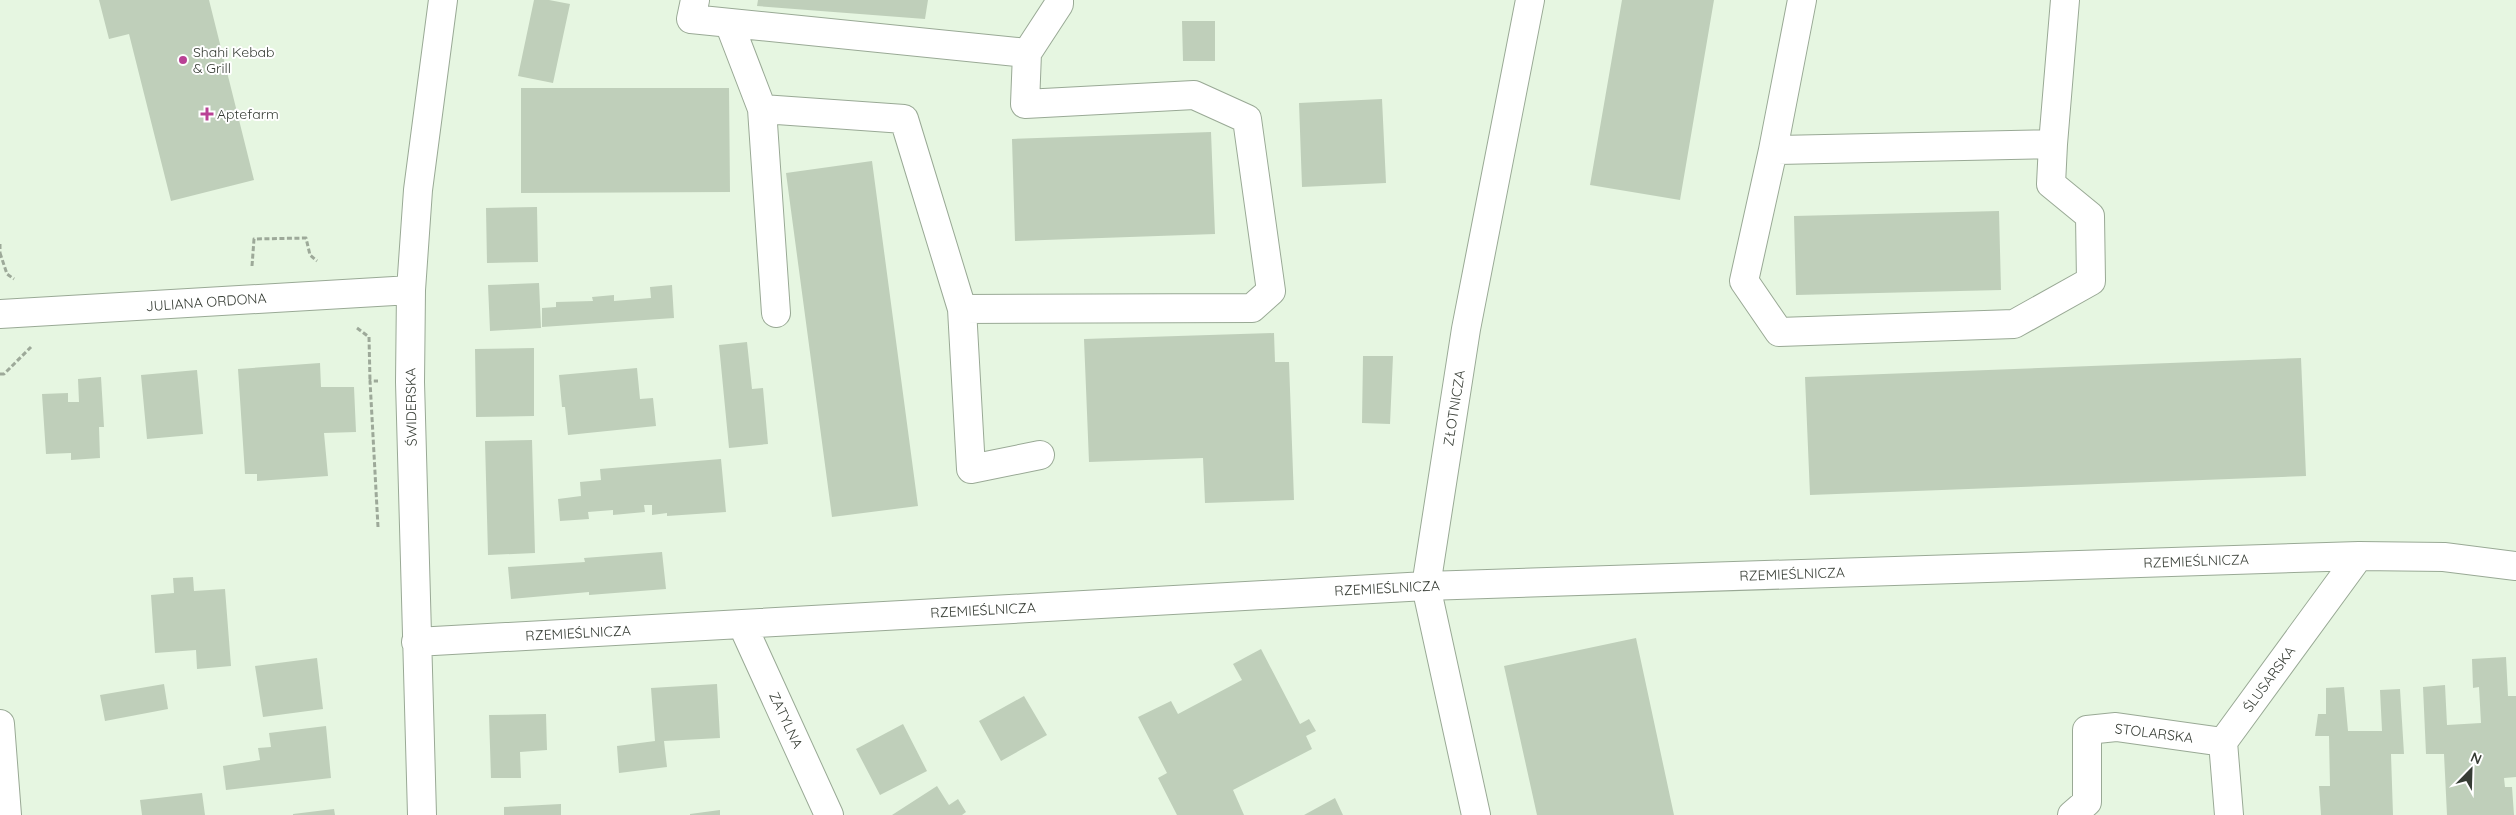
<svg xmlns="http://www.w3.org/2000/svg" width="2516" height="815" font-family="Quicksand,sans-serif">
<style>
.building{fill:#bfcfba}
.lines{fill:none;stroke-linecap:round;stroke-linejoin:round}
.minor-casing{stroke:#99a995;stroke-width:30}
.path{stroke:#9da999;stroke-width:3;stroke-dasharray:5 2.5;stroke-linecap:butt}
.minor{stroke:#fff;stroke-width:28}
.poi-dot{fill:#b94195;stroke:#fff;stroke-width:2}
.labels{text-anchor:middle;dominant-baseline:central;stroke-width:4;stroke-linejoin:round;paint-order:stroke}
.poi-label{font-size:14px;fill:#363c34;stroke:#fff;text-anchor:start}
.street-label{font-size:14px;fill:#363c34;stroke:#fff}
</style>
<rect width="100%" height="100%" fill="#e6f6e1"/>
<path class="building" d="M99,0H209L254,180L171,201L129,34L109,39Z
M534,0H549L570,4L553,83L518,76Z
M758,0H928L925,19L757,6Z
M1622,0H1714L1680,200L1590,185Z
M1182,21H1215V61H1183Z
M521,88H729L730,192L521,193Z
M1382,99L1386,183L1302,187L1299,103Z
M1211,132L1215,234L1015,241L1012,139Z
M872,161L918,506L832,517L786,173Z
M537,207L538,262L487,263L486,208Z
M1999,211L2001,290L1796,295L1794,216Z
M539,283L541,328L490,331L488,285Z
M672,285L674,318L542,327V308L556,307V302L593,301L592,297L614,295V301L651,298L650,287Z
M1274,333L1275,362H1289L1294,500L1205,503L1203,458L1089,462L1084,339Z
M747,342L752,389L763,388L768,444L729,448L719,345Z
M534,348V416L476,417L475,349Z
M1363,356H1393L1390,424L1362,423Z
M2301,358L2306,476L1810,495L1805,377Z
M320,363L321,387H354L356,432L324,433L328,476L257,481V474H245L238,369Z
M637,368L640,399L653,398L656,426L568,435L565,407H562L559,375Z
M197,370L203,434L147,439L141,375Z
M101,377L104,427H99L100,458L71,460V453L46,454L42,394L68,393V402H79L78,379Z
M532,440L535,553L488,555L485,441Z
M721,459L726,512L667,516V513L652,515V505H644L645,512L613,515V510L588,512L589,519L560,521L558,499L581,496L580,482L601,480L600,469Z
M662,552L666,589L589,595V592L511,599L508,567L585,562L584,558Z
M193,577L194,591L225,589L231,666L197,669L196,650L155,653L151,595L174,593L173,578Z
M1636,638L1674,815H1537L1504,666Z
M1261,649L1300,724L1309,719L1316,731L1306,736L1312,749L1233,790L1244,815H1177L1158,778L1167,773L1138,717L1171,701L1178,714L1242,680L1233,664Z
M2506,657L2508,696H2516V777L2504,778L2505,787H2512L2514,815H2447L2444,754H2426L2423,687L2445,685L2447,725L2481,723L2479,687L2473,688L2472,659Z
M317,658L323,709L263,717L255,666Z
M164,684L168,709L105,721L100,695Z
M717,684L720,738L664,741L667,767L619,773L617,746L655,741L651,688Z
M2344,687L2348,731H2382L2380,690L2400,689L2404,754H2391L2393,815H2321L2319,786H2330L2329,736H2315L2318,714H2326V688Z
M1024,696L1047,735L1001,761L979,721Z
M546,714L547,750L520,752L521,778H491L489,715Z
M903,724L927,771L880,795L856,749Z
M326,726L331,778L226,790L223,766L260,760L258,748L271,747L269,733Z
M937,786L949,805L958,799L966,812L962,815H892Z
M202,793L205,815H142L140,800Z
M1335,798L1343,815H1304Z
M561,804V815H504V807Z
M334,809L335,815H293V814Z
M720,810V815H690V814Z"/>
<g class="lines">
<defs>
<path id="minor" d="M695,0L691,19L1027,53L1025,104L1194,95L1247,119L1271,291L1252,308L962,309L971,469L1040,455
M1802,0L1773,150L2053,144L2065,0
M729,23L762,109L776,313
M1027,53L1059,4V0
M762,109L904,119L962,309
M1773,150L1744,281L1779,332L2014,324L2091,281L2090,216L2051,184L2053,144
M0,314L411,290
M742,624L829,815
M416,642L1426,586L2359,556L2444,557L2516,566
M0,724L7,815
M422,815L410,382L411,290L418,190L443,0
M1476,815L1426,586L1466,329L1530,0
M2072,815L2087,802V730L2116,727L2223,742
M2229,815L2223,742L2359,556"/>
</defs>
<use href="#minor" class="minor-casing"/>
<path class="path" d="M0,244V253
M0,253L7,274L14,279
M252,266L254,239L306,238L310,255L317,261
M357,328L369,337L370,381
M0,374H4L31,347
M378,527L370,381H378"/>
<use href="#minor" class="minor"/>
</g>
<g class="poi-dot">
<circle cx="183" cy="60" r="5"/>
<path d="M204.5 106.5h5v5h5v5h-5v5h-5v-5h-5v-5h5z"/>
</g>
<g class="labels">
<g class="poi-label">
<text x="193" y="52">Shahi Kebab<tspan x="193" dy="16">&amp; Grill</tspan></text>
<text x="217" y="114">Aptefarm</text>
</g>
<g class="street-label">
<text transform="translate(206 302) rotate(-4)">JULIANA ORDONA</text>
<text transform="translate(411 407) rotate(-91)">ŚWIDERSKA</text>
<text transform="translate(1454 408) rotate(-81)">ZŁOTNICZA</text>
<text transform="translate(2196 561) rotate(-2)">RZEMIEŚLNICZA</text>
<text transform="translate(1792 574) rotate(-2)">RZEMIEŚLNICZA</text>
<text transform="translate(1387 588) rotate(-3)">RZEMIEŚLNICZA</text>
<text transform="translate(983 610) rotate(-3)">RZEMIEŚLNICZA</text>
<text transform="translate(578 633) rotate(-3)">RZEMIEŚLNICZA</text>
<text transform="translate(2269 679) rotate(-54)">ŚLUSARSKA</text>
<text transform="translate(786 720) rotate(65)">ZATYLNA</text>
<text transform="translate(2154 733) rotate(7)">STOLARSKA</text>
</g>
</g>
<g transform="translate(2471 770) rotate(23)" stroke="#ffffff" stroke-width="4" paint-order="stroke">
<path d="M0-4L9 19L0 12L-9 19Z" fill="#363c34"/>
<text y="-8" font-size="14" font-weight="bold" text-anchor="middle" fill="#363c34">N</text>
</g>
</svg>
